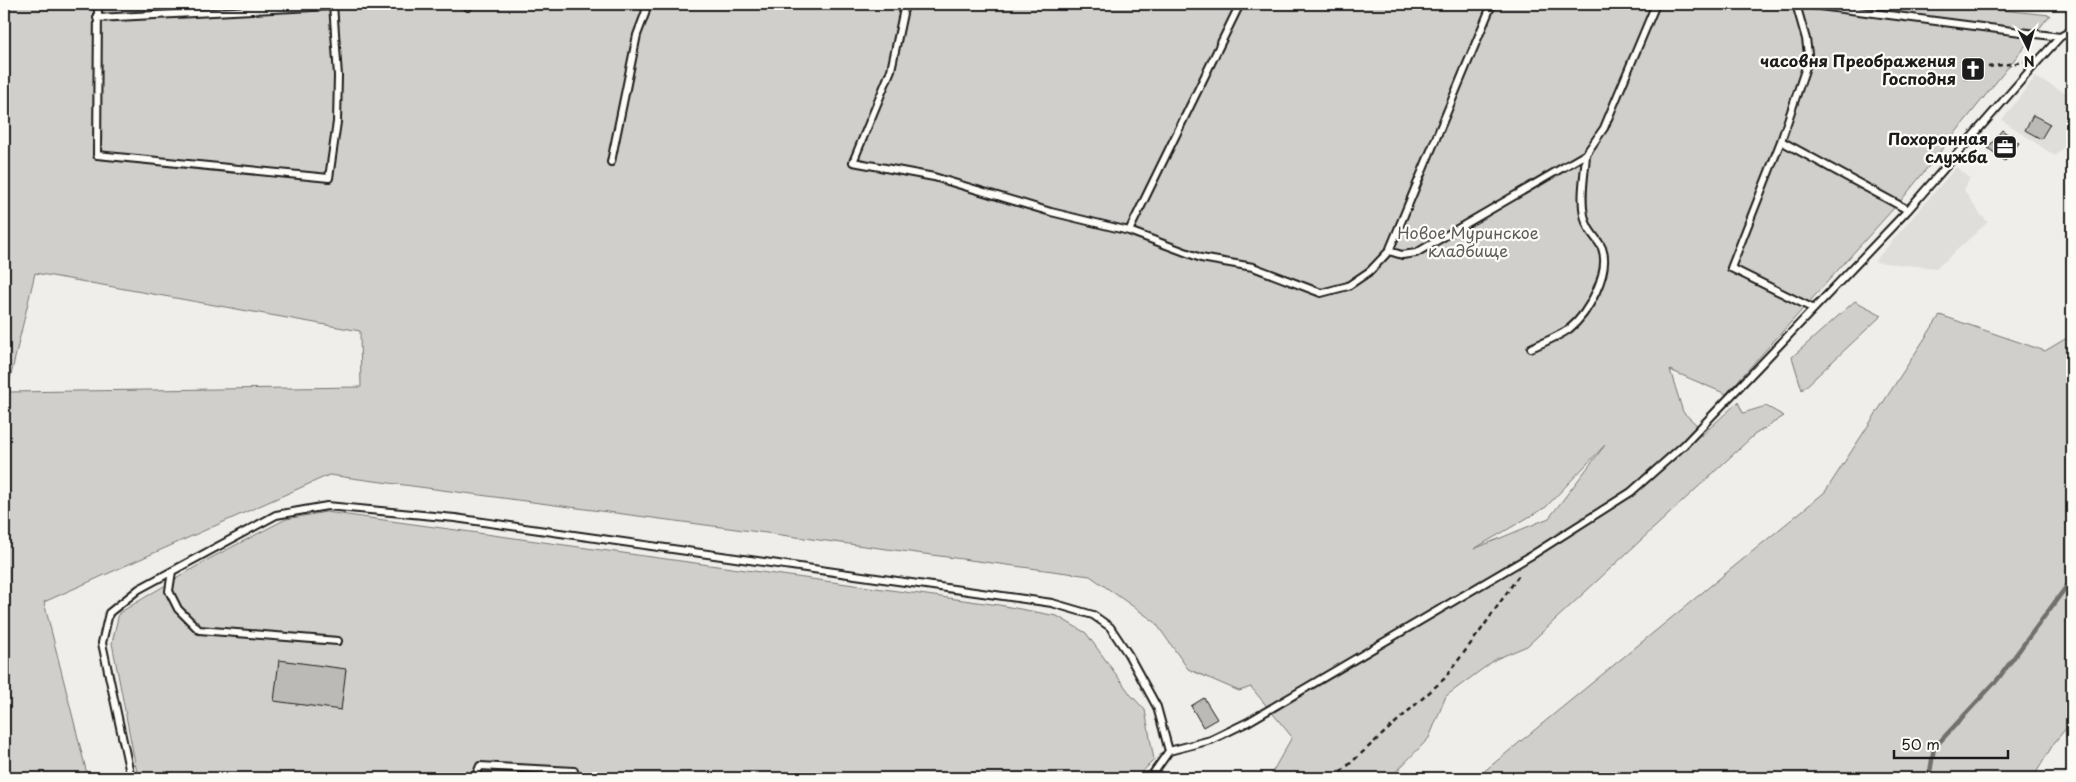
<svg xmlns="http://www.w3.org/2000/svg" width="2076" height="782" font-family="'Playpen Sans',sans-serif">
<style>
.built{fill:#e0deda}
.green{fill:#d0cfcc;stroke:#767674;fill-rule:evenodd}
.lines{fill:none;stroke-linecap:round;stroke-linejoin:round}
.stream{stroke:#706f6d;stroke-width:4.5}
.building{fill:#bbbab6;stroke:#1c1c1c}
.service-casing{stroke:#1c1c1c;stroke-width:10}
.path{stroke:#1c1c1c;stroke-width:2.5;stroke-dasharray:5 4;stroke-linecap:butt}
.service{stroke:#fdfcf7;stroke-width:6}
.labels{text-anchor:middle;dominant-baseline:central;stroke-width:4.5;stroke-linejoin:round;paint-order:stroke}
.poi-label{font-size:16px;font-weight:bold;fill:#1c1c1c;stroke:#fdfcf7;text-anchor:end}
.park-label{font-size:16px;fill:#5b5b5a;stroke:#fdfcf7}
</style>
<rect width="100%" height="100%" fill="#f0eeea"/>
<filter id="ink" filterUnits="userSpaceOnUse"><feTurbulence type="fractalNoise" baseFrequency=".02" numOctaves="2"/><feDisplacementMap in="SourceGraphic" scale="10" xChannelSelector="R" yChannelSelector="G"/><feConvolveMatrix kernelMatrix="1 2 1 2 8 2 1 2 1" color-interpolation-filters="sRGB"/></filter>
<g filter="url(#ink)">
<path class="built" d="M2035,77L2072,96V138L2055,156L2002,120Z
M1956,167L1970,178L1964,190L1980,214L1988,222L1937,268L1874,262Z"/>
<path class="green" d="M4,4H1942L2050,15L1903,198L1726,394L1670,370L1683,412L1700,428L1701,436L1738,402L1743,413L1766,406L1784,416L1754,435L1527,646L1496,659L1446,696L1429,738L1390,778H1269L1292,737L1251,687L1239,691L1188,669L1155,622L1090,576L329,475L44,602L88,778H4ZM35,273L360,331L361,387L7,392ZM1605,445L1549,518L1474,549L1546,507Z
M1855,301L1882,315L1802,390L1792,357Z
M1940,315L2045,351L2072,335V721L2054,743L2033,778H1476L1825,492Z
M326,512L999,605L1057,616L1086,633L1131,695L1145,710L1154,760L1136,778H138L112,643L119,613L207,560L286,519Z"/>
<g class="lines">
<path class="stream" d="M1929,778L1934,748L1998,679L2072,579"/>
</g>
<path class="building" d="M1981,60L1983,77L1965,79L1963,62Z
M2033,115L2050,124L2041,139L2025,130Z
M2002,130L2019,143L2005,161L1988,148Z
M279,660L346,669L341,710L274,701Z
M1204,698L1217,719L1203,727L1191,706Z"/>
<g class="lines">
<defs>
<path id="service" d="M98,4L97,155L329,178L337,122L338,76L333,4
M905,4L891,70L853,162L934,177L1051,212L1129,231L1201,258L1253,267L1321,293L1348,286L1370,271L1389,251L1492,4
M1796,4L1806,39L1808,54L1806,67L1781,141L1731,268L1812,308
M1804,4L2060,37
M468,7L469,4
M97,18L333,6
M1781,141L1908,210
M611,162L637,35L645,14L647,4
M1129,231L1240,4
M1389,251L1402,255L1416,253L1586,154L1604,128L1656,4
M1531,348C1544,342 1558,337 1569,329C1588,314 1611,272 1602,248C1597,237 1587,232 1584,215C1580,195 1585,174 1586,154
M172,571L169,591L178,609L199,630L338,641
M1169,751L1211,740L1248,722L1532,555L1631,492L1684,445L1908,210L2039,60L2060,37L2072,30
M131,778L102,643L109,613L139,589L276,515L327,506L455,518L1052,603L1093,615L1110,627L1128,654L1157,707L1169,751L1150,778
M475,778L480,766L574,771"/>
</defs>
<use href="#service" class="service-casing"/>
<path class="path" d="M1988,67L2024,62
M1334,778L1444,679L1481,630L1519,575"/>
<use href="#service" class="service"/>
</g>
</g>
<defs>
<symbol id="church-square" viewBox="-11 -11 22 22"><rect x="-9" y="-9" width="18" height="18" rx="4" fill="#1c1c1c" stroke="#fdfcf7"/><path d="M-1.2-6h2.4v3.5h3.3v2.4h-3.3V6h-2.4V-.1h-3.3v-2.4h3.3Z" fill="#fff"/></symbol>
<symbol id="office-square" viewBox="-11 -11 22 22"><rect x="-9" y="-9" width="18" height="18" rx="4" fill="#1c1c1c" stroke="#fdfcf7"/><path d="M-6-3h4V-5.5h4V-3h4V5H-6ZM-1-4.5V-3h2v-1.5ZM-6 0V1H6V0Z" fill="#fff"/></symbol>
</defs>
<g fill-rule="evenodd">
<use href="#church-square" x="1959" y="55" width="28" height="28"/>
<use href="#office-square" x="1991" y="133" width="28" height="28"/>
</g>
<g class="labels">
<g class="poi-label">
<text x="1956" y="60">часовня Преображения<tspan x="1956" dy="18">Господня</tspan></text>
<text x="1988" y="138">Похоронная<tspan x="1988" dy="18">служба</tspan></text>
</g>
<g class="park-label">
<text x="1468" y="232">Новое Муринское<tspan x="1468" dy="18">кладбище</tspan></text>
</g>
</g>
<rect width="2076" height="782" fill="none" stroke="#fdfcf7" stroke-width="20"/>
<rect x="10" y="10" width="2056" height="762" fill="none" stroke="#1c1c1c" stroke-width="2" filter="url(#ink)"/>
<g transform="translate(2028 48) rotate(175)" stroke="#fdfcf7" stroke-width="4" paint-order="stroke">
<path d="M0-4L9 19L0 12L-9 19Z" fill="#1c1c1c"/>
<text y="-8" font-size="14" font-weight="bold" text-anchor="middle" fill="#1c1c1c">N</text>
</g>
<path d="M1894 750v8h114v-8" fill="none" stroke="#1c1c1c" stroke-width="2.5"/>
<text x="1901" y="750" font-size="15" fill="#1c1c1c" stroke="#fdfcf7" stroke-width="4" paint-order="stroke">50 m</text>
</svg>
